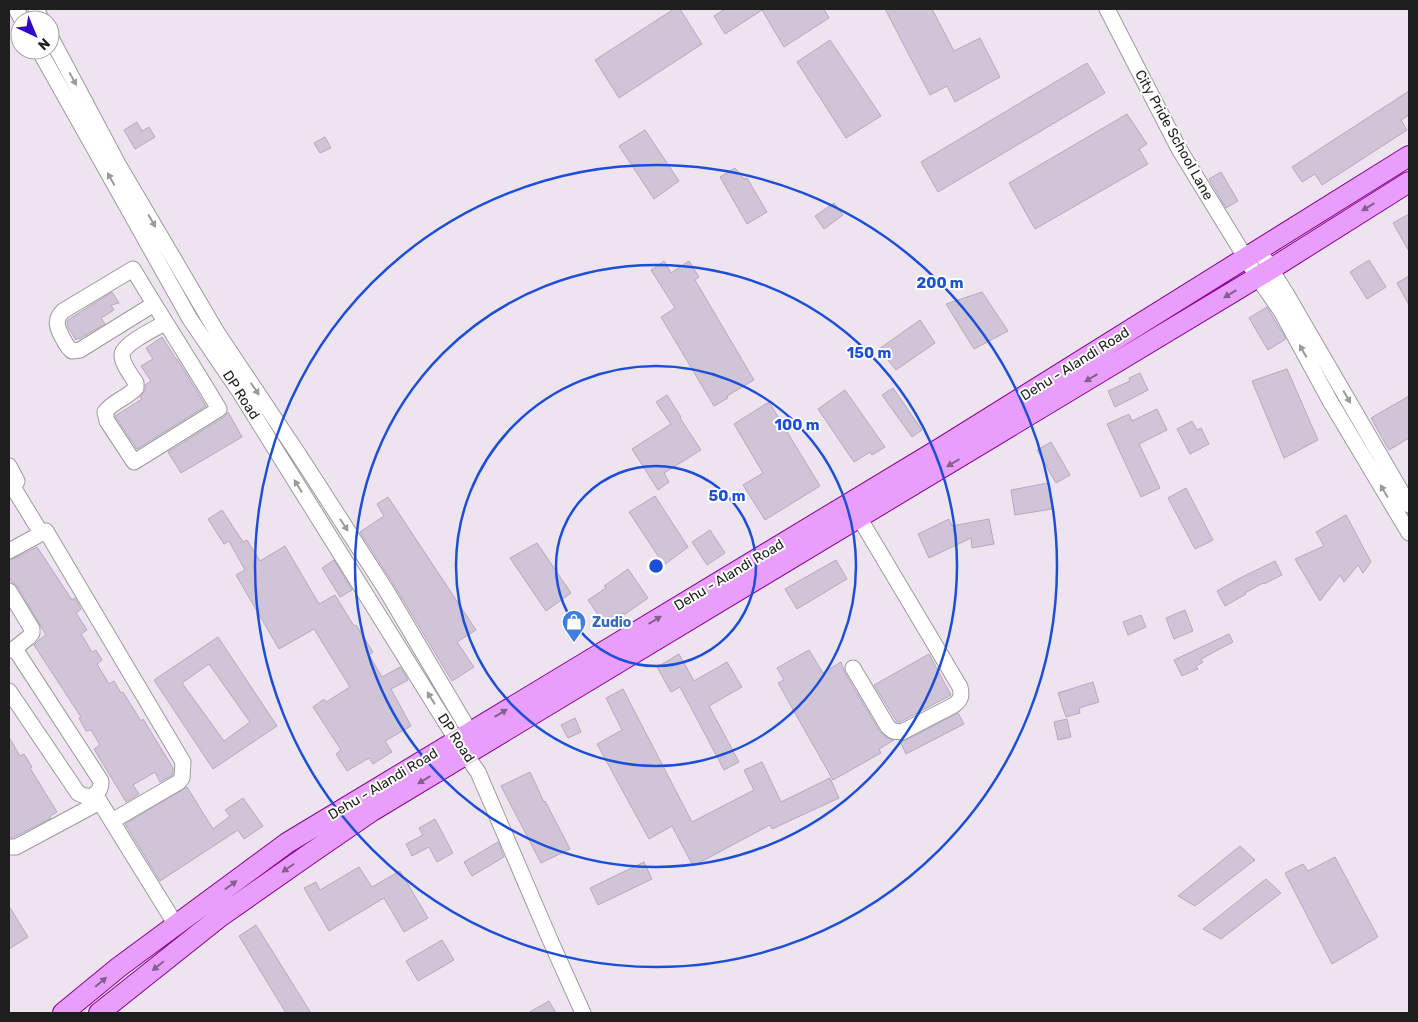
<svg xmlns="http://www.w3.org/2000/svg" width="1418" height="1022" font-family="Rubik,sans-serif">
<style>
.building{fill:#d0c5d6;stroke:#b8a7c0;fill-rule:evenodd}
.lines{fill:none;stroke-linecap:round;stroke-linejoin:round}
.minor-casing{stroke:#9b9b9b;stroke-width:17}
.major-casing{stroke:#880296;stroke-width:22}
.minor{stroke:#fff;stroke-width:15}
.major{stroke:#e99efb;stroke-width:20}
.oneway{fill:#9a9a9a}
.oneway2{fill:#845e8c}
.ring{fill:none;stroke:#1d4ed8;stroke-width:2.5}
.labels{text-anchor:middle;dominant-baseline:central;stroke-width:4;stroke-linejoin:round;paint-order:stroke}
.street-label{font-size:14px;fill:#1e1e1e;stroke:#fff}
.shop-label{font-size:14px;font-weight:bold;fill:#366cbe;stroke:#fff;text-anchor:start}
.centre{fill:#1d4ed8;stroke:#fff;stroke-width:2.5}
.ring-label{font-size:15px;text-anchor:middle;font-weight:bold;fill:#1d4ed8;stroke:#fff;stroke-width:4;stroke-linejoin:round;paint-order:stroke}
</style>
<rect width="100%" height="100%" fill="#eee4ef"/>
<path class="building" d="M674,9H680L702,44L619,98L595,60Z
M725,9H824L829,18L784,47L762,10L725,34L714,16Z
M885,9H932L954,51L980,38L1000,77L955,102L947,86L930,95Z
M830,40L881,116L846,138L797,62Z
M1087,63L1105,93L938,192L921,162Z
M1409,91V115L1401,120L1407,130L1322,185L1315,174L1302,182L1292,167Z
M1127,114L1147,144L1139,149L1148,164L1035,229L1009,183Z
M137,122L142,131L149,127L155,137L135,149L124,130Z
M645,130L679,181L654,199L619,146Z
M325,137L331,148L320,153L314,143Z
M735,168L744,179L747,178L767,212L747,224L720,177Z
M1221,172L1238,201L1226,208L1209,179Z
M834,203L843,215L824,229L815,216Z
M1409,214V251L1393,223Z
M1369,260L1386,287L1367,299L1350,272Z
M664,261L671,273L689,261L699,277L695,280L754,380L727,396L728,398L714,406L661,317L675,308L651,270Z
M1409,276V305L1397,283Z
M112,292L119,303L111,305L114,310L101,318L105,324L79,339L78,338L76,340L68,327L67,323L68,320Z
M982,292L1008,331L974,349L946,304Z
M1267,307L1286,339L1268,350L1249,318Z
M920,320L935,343L896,370L879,349Z
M162,337L176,359H177L206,406L137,449L115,416L142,399L140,397L145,391V385L151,381L141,366L153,359L146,348Z
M1287,369L1318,440L1284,458L1252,381Z
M1140,373L1148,390L1115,407L1108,391L1130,381L1129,378Z
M893,388L922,430L912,437L882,395Z
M845,390L885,447L872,455L870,452L854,462L818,409Z
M667,395L681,417L680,418L701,450L664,473L669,482L658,490L632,449L671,424L656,402Z
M1409,396V438L1389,450L1371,418Z
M769,402L820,486L765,520L743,485L763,473L734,424Z
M1157,409L1167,430L1139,444L1160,488L1141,497L1107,424L1129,414L1132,421Z
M228,412L242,437L181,473L168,452L224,417Z
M1192,421L1197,430L1201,428L1209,444L1190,454L1177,429Z
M1051,442L1070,475L1056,483L1037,450Z
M1048,483L1052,509L1015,515L1011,490Z
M1186,488L1213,540L1195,549L1168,498Z
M655,496L688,547L664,565L629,512Z
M388,497L476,630L457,642L474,667L452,681L394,585L360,532L384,516L377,504Z
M222,510L243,542L247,540L260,561L285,546L319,604L335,595L354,626L356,625L373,652L369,655L382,677L400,667L404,673L408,680L391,689L411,726L385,741L392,752L373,764L369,758L347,771L336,754L341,750L313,707L324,699L326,702L350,687L314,629L279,649L236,575L245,570L229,541L224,544L208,519Z
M1346,515L1371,562L1363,573L1358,565L1344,582L1340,575L1320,601L1295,559L1324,546L1316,532Z
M949,519L952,526L989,519L994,544L972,548L971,538L929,558L918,534Z
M710,530L725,553L707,565L692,542Z
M537,543L571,593L546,611L510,558Z
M37,547L72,600L75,598L81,609L76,613L87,630L81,634L92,652L96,650L102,660L97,664L109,684L114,681L121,693L123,692L141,721L143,719L173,768V775L160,782L155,772L133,785L139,794L126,802L94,749L100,745L91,730L86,731L79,718L81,717L34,645L39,640L46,635L17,586L12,582L9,577V560L13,559Z
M334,560L352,590L340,597L322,568Z
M836,560L847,579L797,609L785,589Z
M1275,561L1282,575L1264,584L1263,583L1245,593L1246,594L1225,606L1217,591L1240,578Z
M628,569L648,598L624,615L623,613L605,625L588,600L606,588L604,586Z
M1185,610L1193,631L1174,639L1166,618Z
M1141,615L1146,627L1128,635L1123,622Z
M1229,634L1233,642L1201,659L1203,662L1196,666L1198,669L1182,676L1174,660Z
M218,637L277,726L213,769L154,680ZM209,664L250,722L224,741L182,683Z
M809,650L823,673L841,662L845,673L880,732L887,738L894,740L879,749L881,753L833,780L778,683L784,680L777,668Z
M679,654L694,681L727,662L742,687L709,706L739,762L724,770L680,687L671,692L657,667Z
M929,654L951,695L900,722H897L874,685Z
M1093,682L1099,702L1079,708L1080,713L1066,717L1058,693Z
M623,689L692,822L754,790L744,770L762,762L781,802L830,778L839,798L772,829L770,825L693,866L672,826L649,839L597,744L622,730L606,698Z
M958,713L964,724L906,754L900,741L906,740Z
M575,718L581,732L568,738L561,725Z
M1067,719L1071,737L1058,740L1054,722Z
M9,737L20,756L24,754L32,767L30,768L57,812L50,816L51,818L12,838H9Z
M530,772L544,802L545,801L570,849L541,863L501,786Z
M187,787L213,829L230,816L225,810L243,798L263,826L244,839L238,830L160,881L125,824Z
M435,819L453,853L437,862L429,847L412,856L406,844L423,835L419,828Z
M498,842L504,857L472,876L464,862Z
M1240,846L1255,860L1195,906L1178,896Z
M1335,857L1378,937L1332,964L1285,873L1303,864L1308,871Z
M644,862L652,879L598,905L590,888Z
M359,867L372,887L400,871L428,918L404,932L384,898L329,931L304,888L316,882L320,890Z
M1266,879L1281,893L1221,939L1203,929Z
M9,906L28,937L9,949Z
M256,925L311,1013H286L239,936Z
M442,940L454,960L418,981L406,961Z
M549,1001L556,1013H528Z"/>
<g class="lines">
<defs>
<path id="minor" d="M16,9L22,20
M36,9L42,20
M1107,9L1179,149L1258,278L1281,311L1330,401L1409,533
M50,36L118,164L218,334L299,455L386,590L470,732L474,741
M39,50L190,319L239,391L466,755L478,772L551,942L583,1013
M1259,250L1287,295L1409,505
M154,304L80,350L72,351C67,347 65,342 62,337C57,327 54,320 63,311L133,269C161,316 191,362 219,409L134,462L107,421L105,412C113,401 127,398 136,388V383C131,375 122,364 122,355C121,345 156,328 165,323
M9,466L17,481L15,485L9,490
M13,487L41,533
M9,551L46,531L183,762L182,778L179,782L112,821
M9,591L32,629V633L29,637L14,649
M9,650L14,649L19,655L101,781C101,795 90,800 78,793L9,691
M853,668L888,727L893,731L902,732L954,705C961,700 962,696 960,687L860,519
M95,794L176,925
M9,847H16L100,802"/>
<path id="major" d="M63,1013L119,967L287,843L941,448L1409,156
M99,1013L221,916L308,855L372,811L1271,269L1409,182"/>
</defs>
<use href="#minor" class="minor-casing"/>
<use href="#major" class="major-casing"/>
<use href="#minor" class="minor"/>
<use href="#major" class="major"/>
</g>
<defs><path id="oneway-solid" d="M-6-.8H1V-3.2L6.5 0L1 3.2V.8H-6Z" transform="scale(1.25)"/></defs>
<g class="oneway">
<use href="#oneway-solid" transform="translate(73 79) rotate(62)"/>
<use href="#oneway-solid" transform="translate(111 179) rotate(-119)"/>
<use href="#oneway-solid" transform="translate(152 221) rotate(60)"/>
<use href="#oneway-solid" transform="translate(1303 351) rotate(-119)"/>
<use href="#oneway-solid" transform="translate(255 389) rotate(56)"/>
<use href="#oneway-solid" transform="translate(1347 397) rotate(60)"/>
<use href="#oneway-solid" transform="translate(298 486) rotate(-122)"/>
<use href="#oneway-solid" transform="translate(1384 491) rotate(-121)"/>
<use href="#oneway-solid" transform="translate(344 525) rotate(57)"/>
<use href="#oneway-solid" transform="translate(431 698) rotate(-122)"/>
</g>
<g class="oneway2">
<use href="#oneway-solid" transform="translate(1368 207) rotate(149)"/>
<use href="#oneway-solid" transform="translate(1230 294) rotate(149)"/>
<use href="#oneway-solid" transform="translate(1091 378) rotate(149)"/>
<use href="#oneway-solid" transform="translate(953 463) rotate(149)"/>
<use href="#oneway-solid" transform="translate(655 620) rotate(-31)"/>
<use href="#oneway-solid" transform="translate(501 713) rotate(-31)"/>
<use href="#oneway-solid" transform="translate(424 780) rotate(149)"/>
<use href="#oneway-solid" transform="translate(288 868) rotate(145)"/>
<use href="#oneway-solid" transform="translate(231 885) rotate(-36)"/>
<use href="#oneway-solid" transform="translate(158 966) rotate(141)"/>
<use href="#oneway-solid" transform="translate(101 982) rotate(-40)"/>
</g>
<g class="ring">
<circle cx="656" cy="566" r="100"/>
<circle cx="656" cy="566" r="200"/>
<circle cx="656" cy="566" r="301"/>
<circle cx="656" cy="566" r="401"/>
</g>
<defs>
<symbol id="shop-pin" viewBox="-11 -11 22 30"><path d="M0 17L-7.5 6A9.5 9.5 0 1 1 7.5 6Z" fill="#3f7fe0" stroke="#fff"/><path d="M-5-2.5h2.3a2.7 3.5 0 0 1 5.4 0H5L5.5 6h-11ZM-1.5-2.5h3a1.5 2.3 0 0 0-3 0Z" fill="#fff"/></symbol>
</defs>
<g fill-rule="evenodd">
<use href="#shop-pin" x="560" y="608" width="28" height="38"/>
</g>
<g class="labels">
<g class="street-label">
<text transform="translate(1174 135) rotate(61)">City Pride School Lane</text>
<text transform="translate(1075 364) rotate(-32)">Dehu - Alandi Road</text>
<text transform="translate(241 395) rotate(57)">DP Road</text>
<text transform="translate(729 575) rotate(-31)">Dehu - Alandi Road</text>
<text transform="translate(456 738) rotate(57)">DP Road</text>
<text transform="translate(383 784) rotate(-31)">Dehu - Alandi Road</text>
</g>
<g class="shop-label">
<text x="592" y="622">Zudio</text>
</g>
</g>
<circle cx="656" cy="566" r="8" class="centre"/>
<g class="ring-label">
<text x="940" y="288">200 m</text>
<text x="869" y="358">150 m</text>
<text x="797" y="430">100 m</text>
<text x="727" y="501">50 m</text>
</g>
<rect width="1418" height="1022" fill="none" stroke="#1e1e1e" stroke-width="20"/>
<g transform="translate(35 35) rotate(136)"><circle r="24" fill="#ffffff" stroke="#a5a5a5"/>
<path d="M0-4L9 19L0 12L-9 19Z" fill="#3203ca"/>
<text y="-8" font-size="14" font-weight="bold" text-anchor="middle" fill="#1e1e1e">N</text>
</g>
</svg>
